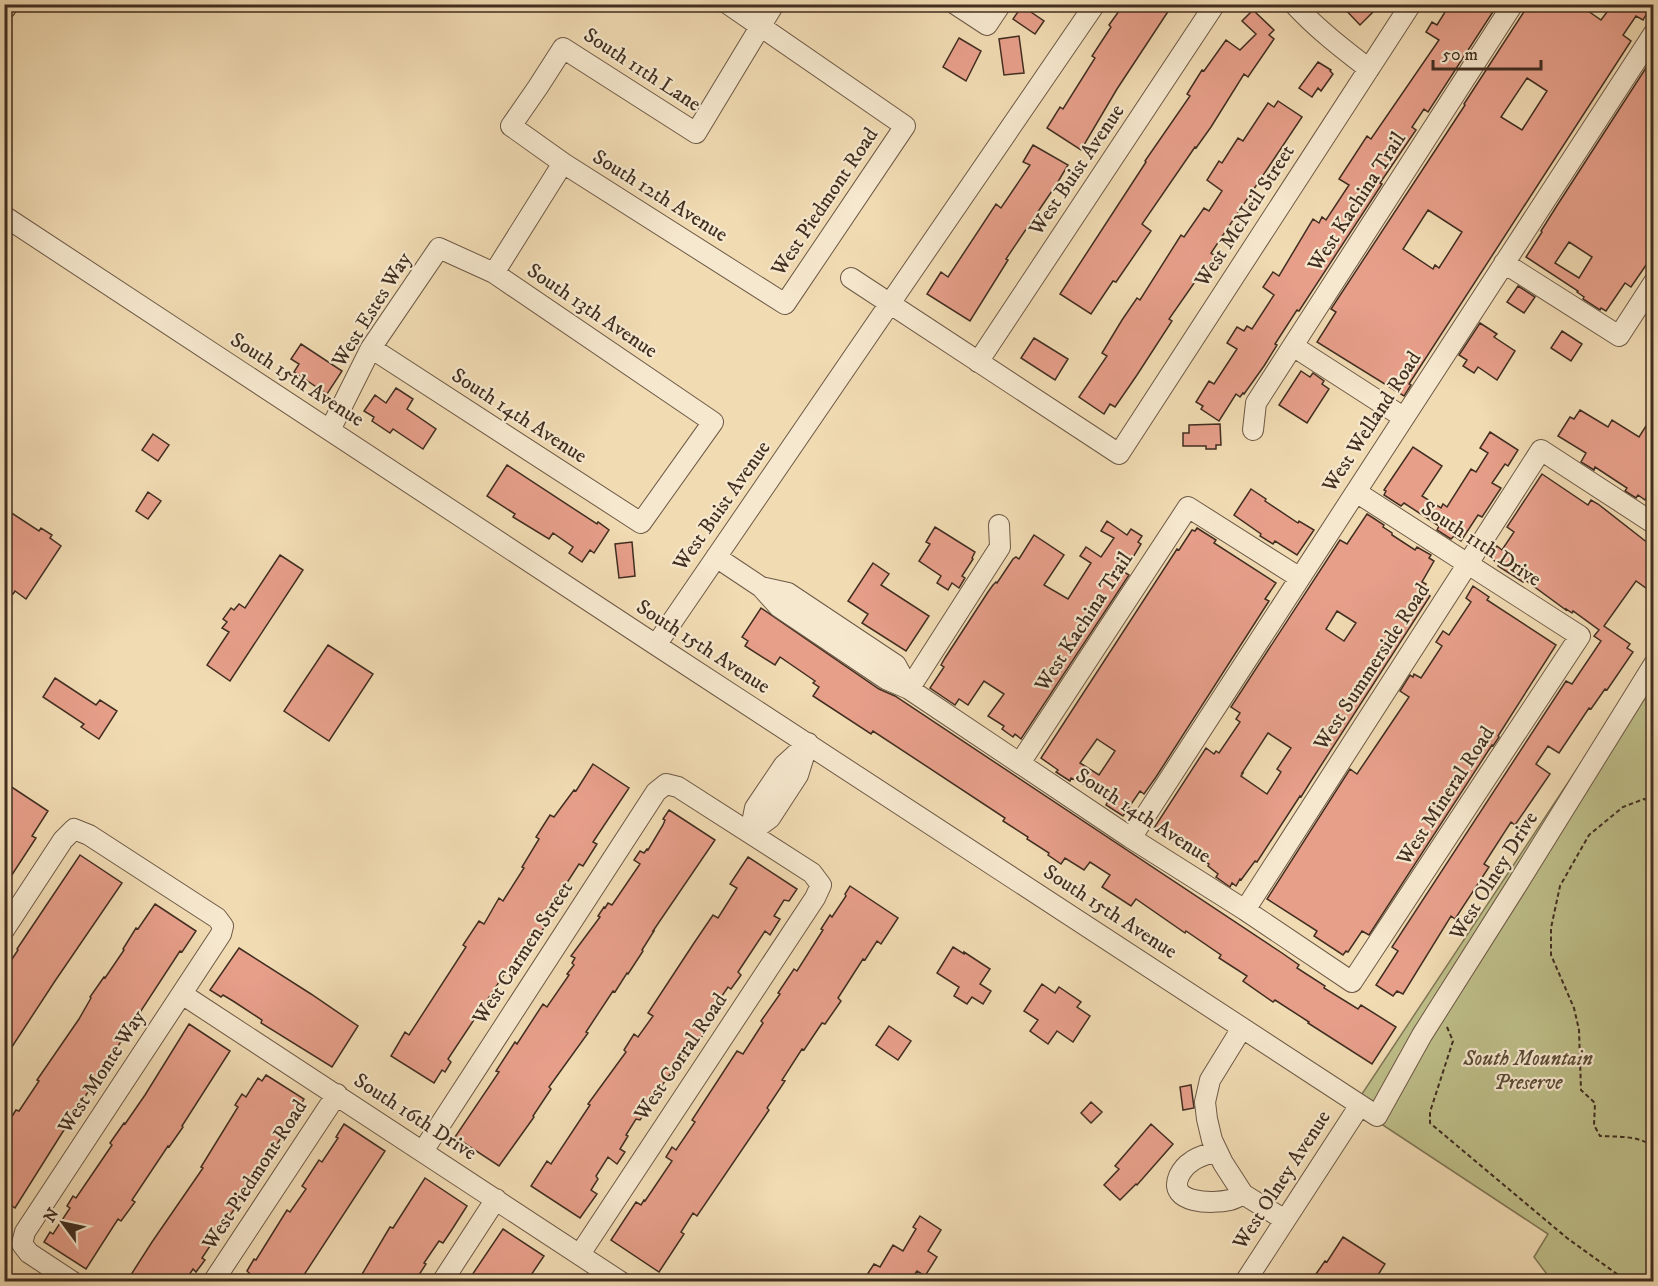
<svg xmlns="http://www.w3.org/2000/svg" width="1658" height="1286" font-family="'IM FELL DW Pica',serif">
<style>
.green{fill:#bebf8a;stroke:#807656;stroke-width:1.5}
.building{fill:#e79f8a;stroke:#412e21;stroke-width:1.5;fill-rule:evenodd}
.lines{fill:none;stroke-linecap:round;stroke-linejoin:round}
.minor-casing{stroke:#6d5946;stroke-width:22}
.major-casing{stroke:#412e21;stroke-width:26}
.path{stroke:#412e21;stroke-width:2;stroke-dasharray:4.5 3;stroke-linecap:butt}
.minor{stroke:#f6e8ce;stroke-width:20}
.major{stroke:#e8be7a;stroke-width:24}
.labels{text-anchor:middle;dominant-baseline:central;stroke-width:4.5;stroke-linejoin:round;paint-order:stroke}
.street-label{font-size:21px;fill:#412e21;stroke:#f6e8ce}
.park-label{font-size:21px;font-style:italic;fill:#5a4b36;stroke:#f6e8ce}
</style>
<rect width="100%" height="100%" fill="#f1dbb3"/>
<filter id="stains"><feTurbulence type="fractalNoise" baseFrequency=".00333" numOctaves="4"/><feColorMatrix values="0 0 0 0 .2 0 0 0 0 .09 0 0 0 0 .02 0 0 0 .5 -.17"/></filter>
<radialGradient id="worn" r=".72"><stop offset=".6" stop-color="#630" stop-opacity="0"/><stop offset="1" stop-color="#630" stop-opacity=".3"/></radialGradient>
<path class="green" d="M1653,654V1281H1552L1534,1257L1548,1234L1354,1106Z"/>
<path class="building" d="M1124,4H1173L1117,89L1081,150L1047,128L1060,107L1063,109L1095,58L1092,56L1111,27L1109,25Z
M1340,4H1381L1360,25Z
M1450,4H1498L1428,112L1424,109L1412,127L1416,130L1380,183L1382,184L1299,311L1297,310L1275,344L1277,345L1264,366L1244,394L1243,393L1240,397L1236,394L1219,421L1201,409L1203,406L1196,402L1209,381L1214,384L1237,349L1227,343L1237,327L1244,331L1247,326L1252,329L1274,295L1263,287L1273,272L1279,276L1313,219L1319,223L1322,217L1326,220L1349,185L1339,179L1367,136L1371,139L1439,40L1426,32L1432,22L1437,25Z
M1529,4H1578L1601,20L1613,4H1652L1643,20L1636,16L1623,35L1631,41L1409,384L1411,385L1404,396L1317,342L1336,312L1331,309L1465,105L1464,104ZM1527,78L1547,91L1522,130L1501,117ZM1428,210L1462,232L1439,268L1435,265L1433,269L1403,249Z
M1022,6L1044,21L1035,34L1013,19Z
M1253,10L1274,30L1269,35L1274,39L1248,77L1244,74L1211,127L1196,148L1195,147L1142,224L1151,231L1116,282L1113,281L1091,314L1060,294L1146,162L1145,161L1190,96L1187,94L1202,70L1204,71L1226,40L1240,50L1256,34L1242,21Z
M1019,36L1024,73L1004,75L999,39Z
M959,38L981,51L966,81L943,67Z
M1653,57V255L1631,287L1625,283L1606,311L1601,308L1600,310L1583,299L1584,297L1577,292L1578,291L1526,257L1542,232L1541,231L1558,204ZM1569,242L1592,257L1579,278L1555,263Z
M1318,62L1331,70L1330,71L1333,74L1321,91L1318,88L1312,97L1299,88Z
M1278,101L1302,117L1211,253L1215,256L1201,277L1199,276L1169,319L1172,321L1137,375L1115,407L1110,404L1104,414L1079,397L1107,356L1102,353L1122,320L1137,298L1140,300L1181,235L1184,237L1204,208L1209,211L1222,191L1207,180L1219,161L1222,163L1238,138L1243,141L1268,103L1274,107Z
M1033,145L1068,165L1056,185L1006,259L1008,260L970,321L927,294L941,272L948,277L996,204L1001,208L1030,165L1023,162Z
M1518,286L1535,297L1524,313L1507,302Z
M1480,323L1497,334L1494,337L1515,351L1497,380L1478,367L1474,373L1463,366L1467,360L1459,355Z
M1562,331L1582,344L1571,361L1551,348Z
M1034,338L1068,359L1055,380L1021,358Z
M301,344L342,371L327,394L294,372L299,364L291,359Z
M1301,371L1310,377L1313,373L1324,381L1322,384L1329,389L1307,423L1279,405Z
M396,388L413,399L407,409L436,429L423,449L393,429L390,433L372,421L374,417L364,411L375,395L386,403Z
M1580,410L1608,427L1612,420L1639,437L1646,426L1653,431V487L1645,500L1638,495L1636,498L1625,491L1627,488L1595,467L1594,470L1581,462L1586,453L1558,436L1570,417L1574,419Z
M1220,424L1221,445H1216V449H1206V446H1183V433H1189V425Z
M1490,432L1518,450L1508,466L1505,464L1492,483L1501,488L1482,517L1478,515L1461,541L1454,536L1451,539L1437,530L1439,526L1404,503L1401,506L1384,495L1386,491L1384,490L1413,447L1442,466L1422,496L1441,508L1443,504L1447,507L1471,469L1476,472L1488,453L1480,448Z
M153,434L169,445L158,461L142,450Z
M507,465L597,524L598,522L609,530L594,553L590,550L582,562L569,553L573,547L553,533L549,539L513,517L515,514L487,496Z
M1542,474L1588,505L1591,500L1598,504L1653,547V593L1636,581L1604,626L1630,644L1627,648L1633,652L1607,690L1605,689L1591,709L1589,708L1559,753L1548,746L1536,764L1550,774L1515,825L1511,822L1484,864L1489,867L1455,919L1451,916L1403,994L1397,991L1393,996L1376,985L1398,951L1392,947L1566,681L1572,684L1601,641L1594,636L1599,630L1573,611L1572,613L1566,609V610L1525,580L1523,582L1498,566L1499,564L1489,557L1497,546L1502,550L1514,532L1507,527Z
M1251,489L1266,499L1265,501L1298,523L1299,521L1314,530L1297,555L1275,541L1273,544L1260,536L1261,534L1234,515Z
M148,492L161,501L148,519L136,511Z
M4,508L39,531L41,528L52,535L50,538L61,546L26,599L15,591L13,594L4,588Z
M1367,514L1384,525L1383,527L1392,533V535L1415,550L1417,547L1431,555L1429,558L1434,561L1422,582L1426,584L1422,591L1430,596L1311,781L1301,797L1300,796L1257,862L1255,861L1241,880L1240,879L1236,886L1232,883L1230,887L1216,877L1218,874L1208,866L1209,864L1154,828L1206,748L1214,754L1216,751L1219,753L1240,722L1236,719L1240,713L1231,707L1340,540L1347,544ZM1337,611L1356,623L1344,641L1326,629ZM1268,733L1291,748L1277,769L1281,772L1267,794L1241,776L1243,773H1242Z
M1107,521L1127,535L1131,529L1142,536L1138,542L1141,544L1124,572L1129,575L1021,739L1015,734L1013,737L1002,729L1004,726L988,716L1004,694L984,681L968,705L959,699L955,705L930,688L944,667L941,665L945,658L988,592L993,585L996,582L997,583L1013,559L1016,557L1019,559L1034,535L1064,555L1044,585L1068,599L1091,563L1080,556L1086,547L1101,557L1114,538L1101,531Z
M935,527L975,552L972,558L973,559L962,576L965,578L959,588L952,583L948,590L937,583L941,576L919,561L930,544L926,542Z
M1197,528L1216,540L1214,543L1276,583L1265,599L1269,601L1156,777L1144,794L1140,791L1123,816L1106,805L1108,801L1080,782L1071,778L1070,781L1056,772L1058,770L1041,758L1177,549L1179,550L1192,530L1195,531ZM1097,739L1115,751L1099,775L1080,763Z
M632,542L635,576L619,578L615,544Z
M280,555L303,570L230,681L207,665L229,632L222,628L227,622L223,619L231,608L234,610L239,604L245,608Z
M873,563L889,574L881,585L929,616L906,651L862,623L868,614L848,601Z
M1473,586L1489,597L1487,600L1556,645L1498,736L1499,737L1493,746L1492,745L1369,935L1362,931L1348,952L1346,951L1343,955L1314,936L1317,931L1267,899L1350,769L1357,774L1386,731L1409,697L1400,691L1410,675L1413,677L1414,674L1421,678L1442,646L1436,642L1443,631L1449,635L1471,602L1466,598Z
M761,608L879,689L895,696L1282,953L1299,965L1297,968L1325,986L1324,988L1358,1009L1361,1005L1396,1027L1372,1064L1308,1023L1309,1022L1275,1000L1273,1002L1243,981L1247,976L1219,958L1221,955L1186,931L1185,933L1136,899L1131,906L1102,887L1110,875L1090,862L1084,870L1065,858L1061,864L1048,855L1049,853L1027,839L1028,837L1003,821L1005,818L873,731L871,734L813,696L819,687L813,683L815,681L780,657L775,665L745,646L748,641L742,637Z
M328,645L373,674L329,741L284,711Z
M55,678L96,705L100,700L117,711L99,739L81,727L84,724L43,697Z
M593,764L629,788L593,842L597,844L583,866L579,864L541,923L545,926L537,939L510,977L505,973L448,1059L451,1062L445,1072L442,1070L434,1083L391,1056L405,1032L409,1035L466,947L463,945L479,921L484,924L499,898L503,901L524,868L522,867L539,839L536,837L550,815L554,817L574,790L576,791Z
M4,782L48,811L32,836L36,838L4,887Z
M669,810L715,840L653,931H654L642,950L643,951L628,974L627,973L615,992L613,991L586,1032L588,1033L549,1087L551,1089L533,1116L534,1117L499,1166L455,1137L499,1072L496,1071L515,1042L517,1044L543,1004L547,1007L569,975L567,974L574,965L572,963L575,958L571,956L600,917L598,916L604,907L605,908L608,903L612,905L640,864L634,860L640,851L644,853L647,849L648,850L663,825L665,820L663,819Z
M80,855L122,883L55,981L4,1059V971L18,950L17,949Z
M748,857L797,889L789,901L784,900L774,916L780,919L770,935L765,931L738,972L741,975L731,989L728,987L701,1027L706,1030L696,1046L692,1044L644,1110L646,1111L640,1120L636,1119L626,1135L628,1136L620,1149L625,1152L617,1164L608,1157L596,1176L598,1179L591,1190L597,1194L580,1218L531,1186L547,1161L551,1164L590,1105L588,1104L626,1052L624,1050L634,1034L638,1037L653,1016L648,1013L694,943L713,915L718,918L737,888L730,884Z
M850,886L898,918L881,944L877,941L865,960L863,959L838,998L841,1001L825,1024L822,1023L804,1050L802,1049L782,1080L785,1081L767,1108L769,1110L697,1216L693,1213L681,1232L684,1234L659,1272L611,1240L636,1202L641,1205L644,1200L645,1201L672,1161L666,1157L672,1147L676,1150L695,1122L692,1120L737,1051L743,1054L763,1023L761,1021L780,994L778,993L794,969L797,971L823,930L821,929L830,915L832,917L846,896L845,894Z
M155,904L196,931L182,952L180,951L75,1112L76,1113L62,1133L15,1208L12,1206L4,1217V1129L16,1110L19,1111L39,1081L37,1080L79,1019L91,998L90,997L104,977L105,978L124,950L123,949L136,928L138,929Z
M953,947L964,954V952L990,969L980,984L991,991L983,1004L972,997L967,1004L954,996L959,987L937,973Z
M239,948L311,994L358,1026L332,1067L261,1023L262,1020L233,1001L223,995L221,997L210,990Z
M1042,984L1055,993L1059,987L1081,1002L1077,1007L1090,1016L1073,1042L1057,1031L1048,1044L1030,1031L1038,1020L1024,1011Z
M189,1024L230,1051L182,1126L183,1127L169,1147L168,1146L132,1200L135,1202L121,1221L118,1219L86,1269L44,1242L50,1232L53,1234L70,1208L67,1206L73,1196L76,1198L93,1173L112,1145L110,1143L124,1123L125,1124L145,1095Z
M889,1026L911,1041L898,1060L876,1045Z
M266,1075L304,1099L289,1125L276,1146L274,1145L239,1198L241,1199L202,1258L205,1260L196,1272L193,1269L185,1281H127L152,1242L203,1168L201,1167L238,1107L235,1105L242,1094L246,1097L258,1078L262,1081Z
M1191,1085L1194,1108L1183,1110L1180,1087Z
M1091,1102L1102,1112L1091,1123L1081,1113Z
M344,1124L385,1151L300,1281H245L250,1274L247,1271L254,1259L256,1260L287,1210L290,1212L306,1189L302,1186L319,1160L322,1162L338,1138L336,1137Z
M1151,1124L1173,1144L1137,1185L1136,1184L1120,1200L1104,1185L1119,1169L1115,1166Z
M425,1178L467,1206L451,1231L443,1243L439,1241L424,1263L426,1264L415,1281H358L390,1227L393,1228Z
M920,1216L941,1230L928,1251L937,1257L925,1276L917,1271L910,1281H863L874,1264L880,1267L893,1245L903,1251L916,1229L913,1227Z
M503,1229L544,1256L527,1281H468Z
M1343,1237L1385,1264L1374,1281H1328L1316,1274L1325,1261L1327,1262Z"/>
<g class="lines">
<defs>
<path id="minor" d="M728,4L905,126L785,304L563,163L511,126L538,87L563,48L696,133L774,4
M955,4L987,25L1001,4
M1294,4C1317,29 1343,49 1369,69
M4,216L656,645L1377,1116L1422,1035L1515,888L1654,664
M1504,263L1619,336L1654,282
M494,273L563,163
M851,278L1119,454L1411,4
M1293,346L1403,417
M978,362L1215,4
M330,430L371,348L439,248L494,273L713,422L641,523L371,348
M1253,430L1256,403L1513,4
M716,557L761,587L779,607L886,679L909,689L1131,838L1245,910L1352,982L1580,636L1356,492
M761,587L788,593L896,665L909,689
M656,645L1095,4
M909,689L1000,547L999,525
M1020,763L1188,507L1300,578
M750,833L755,808L784,765L808,743
M750,833L770,818L798,775L808,743
M1131,838L1654,33
M1245,910L1541,450L1653,523L1654,522
M4,930L63,840L74,829L89,835L217,918L223,926L221,934L25,1232L22,1244L29,1253L73,1282
M182,994L621,1282
M1242,1028L1210,1080L1205,1102L1207,1119L1212,1140L1223,1163L1243,1194L1285,1220
M423,1151L656,792L666,784L678,787L812,873L821,885L815,898L580,1254
M1217,1151C1209,1154 1198,1156 1191,1162C1186,1165 1182,1170 1179,1176C1167,1204 1213,1204 1230,1200C1234,1199 1238,1197 1243,1194
M213,1282L337,1094
M442,1282L496,1199
M1245,1282L1360,1105"/>
<path id="major" d="M4,7L6,4"/>
</defs>
<use href="#minor" class="minor-casing"/>
<use href="#major" class="major-casing"/>
<path class="path" d="M1654,803L1644,799L1623,807L1589,835L1560,886L1551,928V955L1574,1008L1579,1030L1581,1090L1595,1103L1594,1125L1600,1136C1617,1137 1641,1135 1654,1148
M1447,1027L1453,1041L1430,1112V1123L1567,1238L1628,1282"/>
<use href="#minor" class="minor"/>
<use href="#major" class="major"/>
</g>
<g class="labels">
<g class="street-label">
<text transform="translate(642 70) rotate(33)">South 11th Lane</text>
<text transform="translate(1077 170) rotate(-56)">West Buist Avenue</text>
<text transform="translate(660 196) rotate(32)">South 12th Avenue</text>
<text transform="translate(825 202) rotate(-56)">West Piedmont Road</text>
<text transform="translate(1357 202) rotate(-57)">West Kachina Trail</text>
<text transform="translate(1245 216) rotate(-57)">West McNeil Street</text>
<text transform="translate(372 310) rotate(-58)">West Estes Way</text>
<text transform="translate(592 311) rotate(34)">South 13th Avenue</text>
<text transform="translate(297 380) rotate(33)">South 15th Avenue</text>
<text transform="translate(519 416) rotate(33)">South 14th Avenue</text>
<text transform="translate(1372 422) rotate(-57)">West Welland Road</text>
<text transform="translate(722 506) rotate(-55)">West Buist Avenue</text>
<text transform="translate(1481 544) rotate(33)">South 11th Drive</text>
<text transform="translate(1084 622) rotate(-57)">West Kachina Trail</text>
<text transform="translate(703 647) rotate(33)">South 15th Avenue</text>
<text transform="translate(1372 667) rotate(-57)">West Summerside Road</text>
<text transform="translate(1446 796) rotate(-57)">West Mineral Road</text>
<text transform="translate(1143 816) rotate(33)">South 14th Avenue</text>
<text transform="translate(1494 876) rotate(-58)">West Olney Drive</text>
<text transform="translate(1110 912) rotate(33)">South 15th Avenue</text>
<text transform="translate(523 953) rotate(-57)">West Carmen Street</text>
<text transform="translate(681 1057) rotate(-56)">West Corral Road</text>
<text transform="translate(102 1072) rotate(-57)">West Monte Way</text>
<text transform="translate(415 1117) rotate(33)">South 16th Drive</text>
<text transform="translate(255 1175) rotate(-57)">West Piedmont Road</text>
<text transform="translate(1282 1180) rotate(-57)">West Olney Avenue</text>
</g>
<g class="park-label">
<text x="1528" y="1059">South Mountain<tspan x="1528" dy="24">Preserve</tspan></text>
</g>
</g>
<rect width="1658" height="1286" fill="none" stroke="#f1dbb3" stroke-width="24"/>
<rect x="6" y="6" width="1646" height="1274" fill="none" stroke="#412e21" stroke-width="3"/>
<rect x="12" y="12" width="1634" height="1262" fill="none" stroke="#412e21" stroke-width="1.5"/>
<g transform="translate(63 1223) rotate(303)" stroke="#f6e8ce" stroke-width="4.5" paint-order="stroke">
<path d="M0-4.5L10 22L0 15L-10 22Z" fill="#412e21"/>
<text y="-9" font-size="16" font-weight="bold" text-anchor="middle" fill="#412e21">N</text>
</g>
<path d="M1433 60v9h108v-9" fill="none" stroke="#412e21" stroke-width="3"/>
<text x="1442" y="60" font-size="18" fill="#412e21" stroke="#f6e8ce" stroke-width="4.5" paint-order="stroke">50 m</text>
<rect width="100%" height="100%" filter="url(#stains)"/>
<rect width="100%" height="100%" fill="url(#worn)"/>
</svg>
